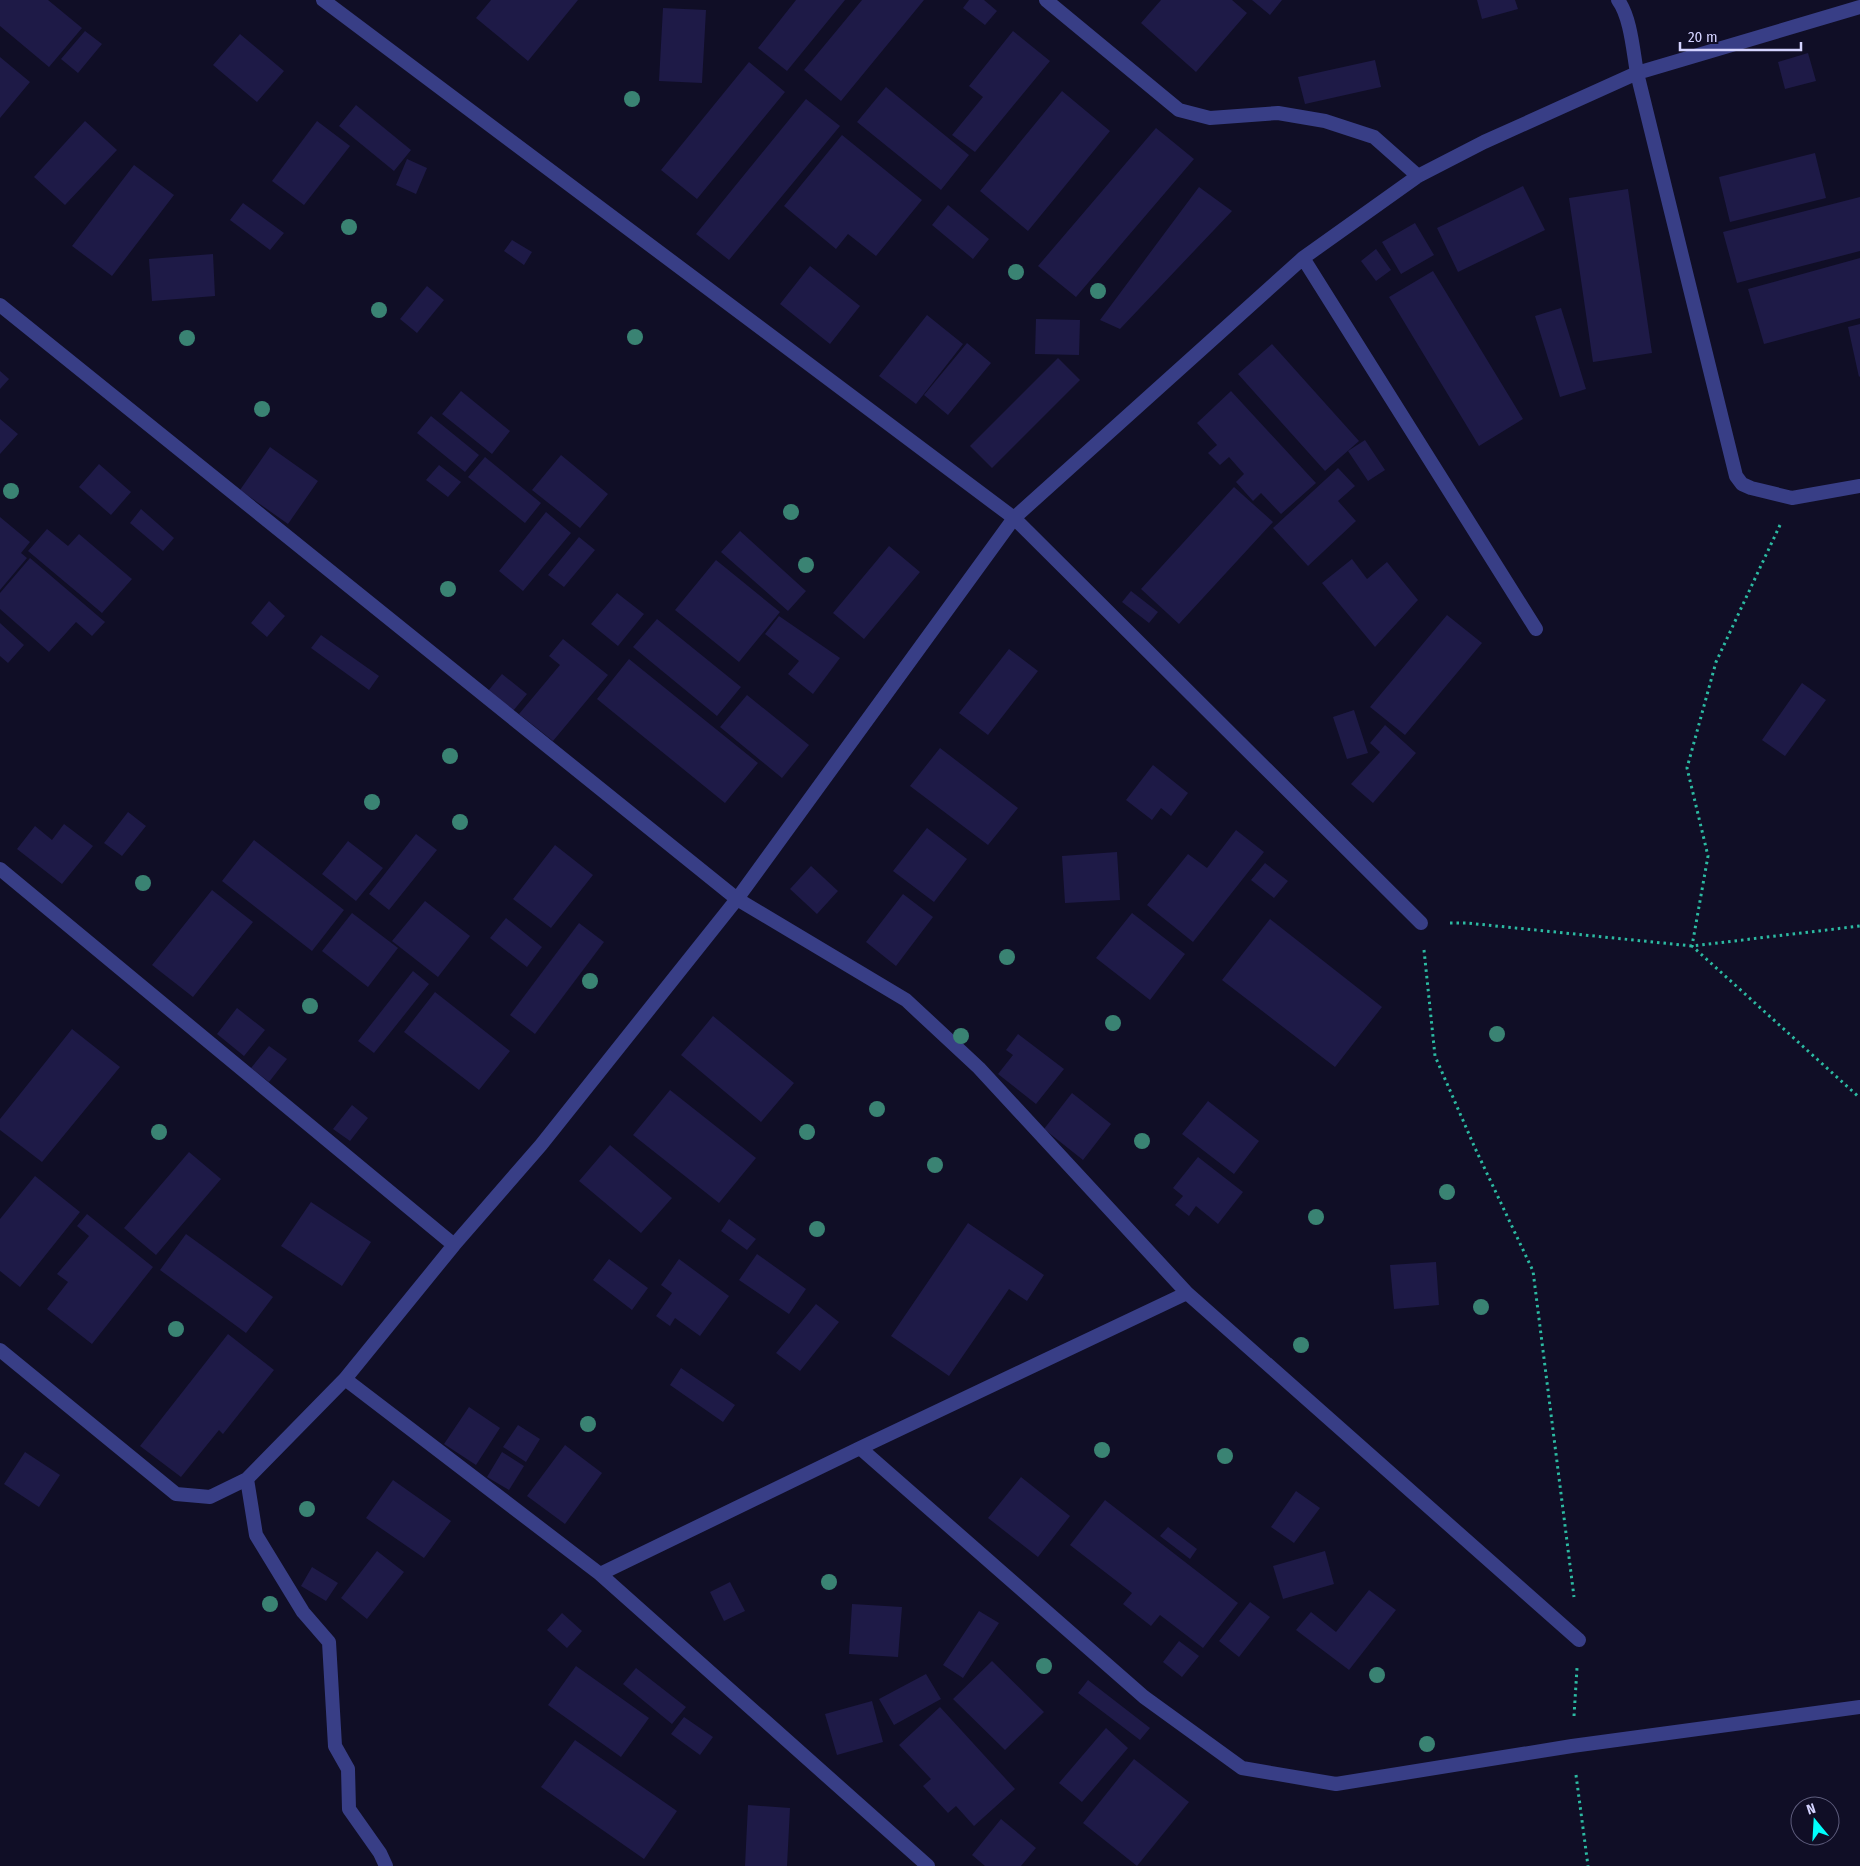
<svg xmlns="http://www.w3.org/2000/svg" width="1860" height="1866" font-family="'Fira Sans Condensed',sans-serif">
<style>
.building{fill:#1e1a47}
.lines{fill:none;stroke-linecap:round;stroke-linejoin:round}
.path{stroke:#2cbaa2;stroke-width:3;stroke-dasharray:2.5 4;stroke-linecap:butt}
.minor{stroke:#383e86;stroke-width:14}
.tree{fill:#3a8373}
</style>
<rect width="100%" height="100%" fill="#100e26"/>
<path class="building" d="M0,0H48L82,28L49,67L0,26Z
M491,0H578L528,61L476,18Z
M796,0H845L787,71L758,48Z
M862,0H924L841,101L804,70Z
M969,0H984L997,11L985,25L963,8Z
M1161,0H1232L1247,13L1196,72L1141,23Z
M1252,0H1282L1270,15Z
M1477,0H1515L1518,9L1482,19Z
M663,8L706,10L702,83L659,81Z
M85,31L102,44L78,73L61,59Z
M1013,31L1050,61L975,152L952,135L983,97L969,86Z
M240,34L284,71L257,102L213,65Z
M1808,53L1816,81L1785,89L1778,62Z
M0,57L30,82L0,118Z
M1375,60L1381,87L1305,104L1298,77Z
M749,62L785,92L697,199L661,170Z
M886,87L969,155L941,190L857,122Z
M1062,91L1110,131L1028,231L980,191Z
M806,99L840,126L729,260L696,234Z
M356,105L411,150L394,171L339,126Z
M85,121L117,150L65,205L34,177Z
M317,121L350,146L304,205L272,181Z
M1156,128L1194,159L1076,297L1038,266Z
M842,135L922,200L876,256L848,234L836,249L784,206Z
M1815,153L1826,198L1730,222L1719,177Z
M407,159L427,168L416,194L396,185Z
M134,165L174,195L112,276L72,246Z
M1523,186L1545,230L1458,272L1437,228Z
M1199,187L1232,211L1120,329L1100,320Z
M1628,189L1652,353L1593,362L1569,198Z
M1860,197V251L1737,283L1723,232Z
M243,203L284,233L270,250L230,220Z
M948,205L989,239L973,259L932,225Z
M1415,223L1434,255L1401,274L1382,242Z
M512,240L532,252L524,265L504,251Z
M1376,249L1391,270L1376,281L1361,261Z
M213,254L215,296L152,301L149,259Z
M1860,258V318L1764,344L1748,289Z
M810,266L860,306L830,344L780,304Z
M1433,271L1523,419L1479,446L1389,297Z
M427,286L444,300L417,333L400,319Z
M1561,308L1586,389L1560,397L1535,316Z
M927,315L963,344L916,404L879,376Z
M1036,319L1080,320L1079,355L1035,354Z
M1860,324V376L1859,377L1848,327Z
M967,343L991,363L948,415L924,395Z
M1272,344L1359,441L1325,471L1238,374Z
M1058,358L1080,380L992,468L970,446Z
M0,371L9,379L0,389Z
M461,391L510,431L492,454L442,414Z
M1231,391L1316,483L1281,514L1261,493L1253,501L1236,482L1244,474L1229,457L1220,465L1208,453L1217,445L1197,423Z
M431,416L479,455L465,472L417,433Z
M0,419L18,434L0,454Z
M1365,440L1385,470L1368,481L1348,451Z
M270,447L318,481L288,524L240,490Z
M561,455L608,494L580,528L532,490Z
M485,457L541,503L525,523L468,477Z
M99,464L131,492L111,515L79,487Z
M439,465L461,482L448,497L426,480Z
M1338,468L1355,486L1338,501L1356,521L1308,566L1273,528Z
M1234,487L1273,522L1179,624L1141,589Z
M141,509L174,538L163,551L130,523Z
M546,512L571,533L523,591L499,571Z
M0,517L30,542L21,553L27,558L0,590Z
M47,529L68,546L79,534L132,579L102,613L28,551Z
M740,531L806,591L788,611L721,552Z
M579,537L595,550L564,587L548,575Z
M889,546L920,572L864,639L833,613Z
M30,558L105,622L92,636L76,622L49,652L0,609V593Z
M1352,559L1367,579L1387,562L1418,600L1375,647L1322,583Z
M716,560L780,612L739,662L675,610Z
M1131,591L1158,612L1149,623L1122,602Z
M617,593L644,614L618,646L591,624Z
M269,601L285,616L267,637L251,623Z
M1447,615L1482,643L1405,735L1370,707Z
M779,616L840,658L813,694L788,674L799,661L765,634Z
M657,619L741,687L717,716L633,647Z
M0,623L24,645L8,663L0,656Z
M321,635L379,676L369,690L311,648Z
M563,639L608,675L553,741L519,714L560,665L549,656Z
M1009,649L1038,671L988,735L959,713Z
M629,659L758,763L725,803L597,699Z
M502,674L527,694L513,711L488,691Z
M1802,683L1826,700L1785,756L1762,740Z
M747,695L809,745L782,778L720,727Z
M1354,710L1368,753L1347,759L1333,717Z
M1385,725L1416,753L1373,803L1351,784L1380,752L1370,743Z
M940,748L1018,808L988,845L910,786Z
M1153,765L1188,793L1171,816L1161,808L1152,820L1126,800Z
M128,812L146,826L122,856L104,843Z
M64,824L93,846L62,884L17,849L35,826L52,840Z
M927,828L967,859L934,902L893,871Z
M1236,830L1264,852L1193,942L1147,905L1188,854L1207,868Z
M416,834L437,850L389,910L369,894Z
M254,840L344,910L312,951L222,881Z
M348,841L383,868L356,901L322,874Z
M555,845L593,875L551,928L513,899Z
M1117,852L1120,900L1065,903L1062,856Z
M1265,863L1288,881L1274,898L1251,880Z
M811,866L838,891L817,914L790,889Z
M212,890L253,922L193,997L152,965Z
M903,894L933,917L896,966L866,942Z
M425,901L470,936L438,977L392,941Z
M352,913L398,948L368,987L322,951Z
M1132,913L1185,954L1150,1000L1096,958Z
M506,918L542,947L527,967L490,938Z
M1270,919L1382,1007L1335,1067L1222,980Z
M579,923L604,942L535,1034L510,1015Z
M413,971L429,984L374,1053L358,1041Z
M435,992L510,1051L479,1090L404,1032Z
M237,1008L265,1030L244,1056L217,1034Z
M713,1016L794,1083L761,1122L681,1055Z
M72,1029L120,1067L42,1162L0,1130V1119Z
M1018,1034L1064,1069L1036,1104L998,1074L1013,1055L1006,1050Z
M269,1046L287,1059L269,1082L251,1068Z
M670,1090L756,1158L719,1203L633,1135Z
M1072,1093L1111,1124L1083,1160L1044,1129Z
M1208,1101L1259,1141L1234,1174L1182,1134Z
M352,1105L368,1118L350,1141L333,1129Z
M610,1145L672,1198L641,1233L579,1181Z
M189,1152L221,1179L156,1255L124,1228Z
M1198,1157L1243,1192L1218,1224L1196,1206L1189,1216L1175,1205L1183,1196L1173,1188Z
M35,1176L80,1212L20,1287L0,1271V1219Z
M311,1202L371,1242L342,1286L281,1246Z
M87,1214L153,1267L92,1344L47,1309L68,1282L57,1274L89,1236L77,1226Z
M729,1219L756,1239L747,1250L721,1231Z
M968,1223L1044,1275L1027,1301L1009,1289L949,1376L891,1336Z
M186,1234L273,1297L246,1333L160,1270Z
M757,1254L806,1289L789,1314L739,1280Z
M609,1259L648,1288L632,1310L593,1280Z
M679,1259L729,1296L700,1336L675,1318L670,1326L656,1316L672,1293L661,1285Z
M1436,1262L1439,1305L1394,1309L1390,1265Z
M816,1304L839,1322L800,1371L776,1353Z
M228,1334L274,1370L223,1434L219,1430L181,1477L140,1446Z
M681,1368L735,1405L723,1422L670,1385Z
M469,1407L500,1428L476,1465L444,1444Z
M518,1425L540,1439L526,1462L503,1447Z
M565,1445L602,1473L565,1524L527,1496Z
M25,1452L60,1475L39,1507L4,1484Z
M502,1452L524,1466L509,1490L487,1477Z
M1021,1477L1070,1516L1038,1557L988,1518Z
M393,1480L451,1521L424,1558L366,1518Z
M1296,1491L1320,1508L1294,1543L1271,1527Z
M1105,1500L1238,1603L1203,1648L1160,1615L1151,1626L1123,1604L1132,1593L1070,1545Z
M1168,1527L1197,1549L1190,1559L1160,1536Z
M377,1551L404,1572L367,1619L341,1598Z
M1325,1551L1334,1584L1283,1599L1273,1566Z
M312,1567L338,1583L326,1601L301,1586Z
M730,1582L745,1611L724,1621L710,1592Z
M1369,1590L1396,1610L1349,1670L1296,1630L1311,1612L1336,1632Z
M1250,1602L1270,1617L1239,1657L1219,1641Z
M852,1604L902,1607L898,1657L849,1654Z
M979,1611L999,1623L963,1678L943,1665Z
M562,1613L582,1631L567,1648L547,1630Z
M1179,1641L1199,1656L1182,1677L1163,1662Z
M992,1661L1044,1712L1005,1750L953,1699Z
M576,1666L649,1718L621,1757L548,1705Z
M636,1668L686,1707L672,1724L623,1684Z
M926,1674L941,1699L894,1725L879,1699Z
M1088,1680L1150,1728L1140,1740L1078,1693Z
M872,1701L883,1742L837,1755L825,1714Z
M940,1707L1015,1789L974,1826L956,1806L948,1813L923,1786L931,1779L899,1745Z
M684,1717L713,1737L700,1755L671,1734Z
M1106,1728L1128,1748L1082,1802L1059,1783Z
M575,1740L677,1811L644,1859L541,1787Z
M1134,1759L1189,1802L1137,1866L1083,1823Z
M748,1805L790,1808L787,1866H745Z
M1001,1819L1036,1848L1021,1866H985L972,1855Z"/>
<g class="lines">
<path class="path" d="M1780,525L1716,662L1687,768L1708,856L1692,946L1860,1098
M1450,923H1467L1692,946L1860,926
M1424,950L1435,1056L1475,1148L1533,1271L1574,1597
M1574,1716L1577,1668
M1576,1775L1588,1866"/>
<path class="minor" d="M323,0L1014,518L1421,923
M1046,0L1179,110L1210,118L1278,113L1325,121L1374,137L1418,176
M1618,0C1631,18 1633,51 1637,73L1736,476L1742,484L1751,488L1792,498L1860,486
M1303,258L1536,629
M0,305L737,899L906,1000L979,1068L1187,1293L1579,1640
M0,869L454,1245
M0,1350L176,1494L210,1497L247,1479L345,1379L454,1245L541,1145L737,899L1014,518L1303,258L1418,176L1484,142L1637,73L1860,7
M345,1379L600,1574L928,1866
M860,1448L1144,1697L1242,1768L1336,1784L1572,1746L1860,1707
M247,1479L256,1535L303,1612L329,1642L335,1746L348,1769L349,1809L380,1853L386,1866
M600,1574L860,1448L1187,1293"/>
</g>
<g class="tree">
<circle cx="632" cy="99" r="8"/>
<circle cx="349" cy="227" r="8"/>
<circle cx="1016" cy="272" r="8"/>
<circle cx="1098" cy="291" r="8"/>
<circle cx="379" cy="310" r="8"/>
<circle cx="635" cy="337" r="8"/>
<circle cx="187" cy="338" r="8"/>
<circle cx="262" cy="409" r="8"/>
<circle cx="11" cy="491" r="8"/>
<circle cx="791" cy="512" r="8"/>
<circle cx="806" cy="565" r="8"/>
<circle cx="448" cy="589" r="8"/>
<circle cx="450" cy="756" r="8"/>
<circle cx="372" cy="802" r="8"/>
<circle cx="460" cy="822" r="8"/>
<circle cx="143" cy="883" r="8"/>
<circle cx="1007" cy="957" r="8"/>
<circle cx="590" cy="981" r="8"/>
<circle cx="310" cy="1006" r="8"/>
<circle cx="1113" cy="1023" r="8"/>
<circle cx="1497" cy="1034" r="8"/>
<circle cx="961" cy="1036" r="8"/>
<circle cx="877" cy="1109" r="8"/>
<circle cx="159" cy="1132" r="8"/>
<circle cx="807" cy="1132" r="8"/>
<circle cx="1142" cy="1141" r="8"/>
<circle cx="935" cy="1165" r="8"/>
<circle cx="1447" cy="1192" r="8"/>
<circle cx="1316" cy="1217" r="8"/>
<circle cx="817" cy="1229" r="8"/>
<circle cx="1481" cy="1307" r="8"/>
<circle cx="176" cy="1329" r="8"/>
<circle cx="1301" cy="1345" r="8"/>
<circle cx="588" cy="1424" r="8"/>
<circle cx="1102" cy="1450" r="8"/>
<circle cx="1225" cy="1456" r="8"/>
<circle cx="307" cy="1509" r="8"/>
<circle cx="829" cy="1582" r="8"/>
<circle cx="270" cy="1604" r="8"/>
<circle cx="1044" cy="1666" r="8"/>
<circle cx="1377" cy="1675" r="8"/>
<circle cx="1427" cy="1744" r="8"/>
</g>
<g transform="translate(1815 1821) rotate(342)"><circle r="24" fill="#100e26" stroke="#5e5d7d"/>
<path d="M0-4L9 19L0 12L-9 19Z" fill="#00fefc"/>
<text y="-8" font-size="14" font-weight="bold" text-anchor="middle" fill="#d4d3ff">N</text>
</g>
<path d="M1680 42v8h121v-8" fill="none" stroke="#d4d3ff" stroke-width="2.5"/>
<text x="1688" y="42" font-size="15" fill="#d4d3ff" stroke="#100e26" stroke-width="4" paint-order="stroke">20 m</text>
</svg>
